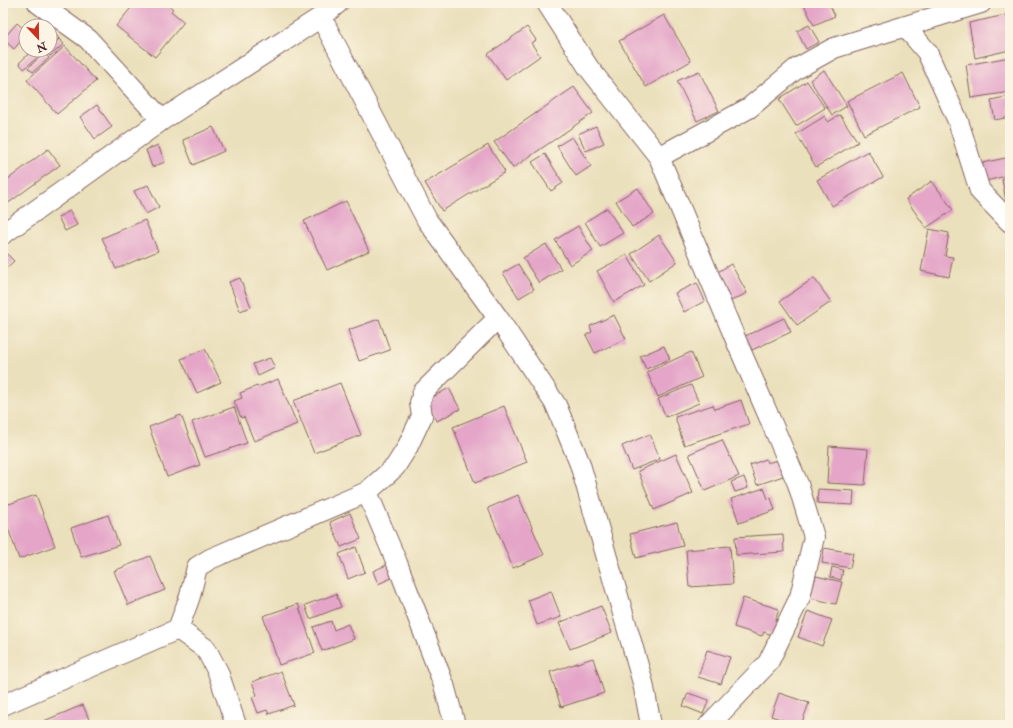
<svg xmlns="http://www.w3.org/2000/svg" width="1013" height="728" font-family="'IM FELL Double Pica',serif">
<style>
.building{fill:#e4a5c8}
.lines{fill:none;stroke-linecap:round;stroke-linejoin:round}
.minor-casing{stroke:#82635e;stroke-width:22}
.minor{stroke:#fff;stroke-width:20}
</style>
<rect width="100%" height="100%" fill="#fcf5e5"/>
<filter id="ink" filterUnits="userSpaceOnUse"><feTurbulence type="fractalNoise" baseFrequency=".025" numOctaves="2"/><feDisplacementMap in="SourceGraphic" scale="8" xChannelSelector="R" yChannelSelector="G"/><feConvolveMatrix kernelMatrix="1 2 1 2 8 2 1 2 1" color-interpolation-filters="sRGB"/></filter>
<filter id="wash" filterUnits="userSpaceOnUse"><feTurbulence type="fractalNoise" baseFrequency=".012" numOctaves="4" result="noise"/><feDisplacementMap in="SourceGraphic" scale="16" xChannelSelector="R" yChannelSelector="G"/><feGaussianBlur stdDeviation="0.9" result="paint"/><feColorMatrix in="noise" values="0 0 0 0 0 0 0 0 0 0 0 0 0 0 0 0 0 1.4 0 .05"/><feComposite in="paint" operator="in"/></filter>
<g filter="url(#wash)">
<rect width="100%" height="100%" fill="#ebe0bc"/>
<g id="blocks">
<path class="building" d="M135,3H166L173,9L171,11L184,22L155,57L116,26Z
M803,3H829L835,16L814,25Z
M1010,14V50L975,58L969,23Z
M664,15L691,61L646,87L619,41Z
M17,23L26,31V35L14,49L3,39Z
M809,25L819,42L806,49L797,31Z
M527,27L536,40L531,43L540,56L506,80L488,54Z
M53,32L59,38L50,46V35Z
M59,39L64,44L50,56L46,52L47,50H50V48Z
M65,46L96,81L57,114L27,80Z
M33,50H46L24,69L19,63Z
M44,53L49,58L33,72L28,68Z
M1010,57V92L971,98L966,65Z
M824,70L847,106L832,115L810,80Z
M699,71L719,111L697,121L677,81Z
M903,73L920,107L864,135L847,101Z
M807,81L825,108L796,126L779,99Z
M574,87L593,113L513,168L494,142Z
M1010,96V117L995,120L991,100Z
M97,105L112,127L95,139L80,117Z
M840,115L858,142L816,167L796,134L825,116L828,122Z
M596,126L604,143L586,151L578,134Z
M213,127L224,151L193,165L183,140Z
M572,137L591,166L576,176L557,146Z
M158,145L165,162L152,167L146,150Z
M488,145L505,172L442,211L425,183Z
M48,149L60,165L3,207V183Z
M868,151L883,177L832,206L817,180Z
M545,154L563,183L551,191L532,162Z
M1010,157V175L986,181L982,163Z
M1010,178V206L1007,207L1002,179Z
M932,181L953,210L926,228L906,199Z
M148,185L159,207L146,214L134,191Z
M638,188L654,214L632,227L616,201Z
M346,201L369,251L327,270L304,221Z
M607,208L623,233L600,247L585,222Z
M70,211L77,225L65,231L58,217Z
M145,220L158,251L116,269L102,238Z
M578,226L593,251L570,265L555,240Z
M929,229L949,233L945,256L953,257L949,277L921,271Z
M659,235L677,262L649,281L631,254Z
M546,244L561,269L539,283L523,258Z
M6,253L14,261L3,271V255Z
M627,255L644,285L614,302L597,271Z
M518,264L534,289L519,298L503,273Z
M731,264L747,293L731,301L716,273Z
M240,278L251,307L240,311L229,282Z
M814,278L831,302L797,325L780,301Z
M697,283L705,301L684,312L675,293Z
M614,315L626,339L595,353L586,335L592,332L590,326Z
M784,318L791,332L752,350L745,336Z
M379,319L390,350L359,361L348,330Z
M664,346L670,359L646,369L640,356Z
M205,349L221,382L197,393L181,359Z
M691,352L702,377L658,397L647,372Z
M270,358L275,368L258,376L253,364Z
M278,379L297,424L254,441L244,417L241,418L234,401L242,398L240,393L257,386L258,387Z
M340,383L361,435L314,453L293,401Z
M691,385L699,403L666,417L658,399Z
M449,388L460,409L437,421L426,401Z
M741,400L749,424L684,445L675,417L713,405L715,409Z
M504,406L527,462L475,483L453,427Z
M234,407L247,443L205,457L192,422Z
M181,415L200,465L167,477L149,427Z
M650,434L660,459L632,470L622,446Z
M722,440L739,476L705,491L689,454Z
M829,446L868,449L865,485L827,483Z
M676,454L693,493L654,510L638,471Z
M766,459L767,463L777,460L783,476L757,485L750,465Z
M744,477L748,488L735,492L731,482Z
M764,488L768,499L771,498L775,510L739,523L731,499Z
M818,489L854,491L853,505L817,503Z
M36,495L55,546L19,559L3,514V506Z
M518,495L544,555L513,568L488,508Z
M350,513L361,539L341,547L330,522Z
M108,515L119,545L81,557L71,528Z
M677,522L683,546L636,558L630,534Z
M783,534L784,552L736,555L735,537Z
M730,546L733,584L689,587L686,550Z
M356,547L365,572L348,579L339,554Z
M824,548L853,553L850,568L822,563Z
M150,556L165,590L128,605L114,571Z
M389,564L394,577L378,584L373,571Z
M832,567L843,570L841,580L830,577Z
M816,576L842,582L836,604L810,598Z
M551,591L561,617L537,625L528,600Z
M336,594L341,607L310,619L305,605Z
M743,598L779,609L775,621L780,622L775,636L764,632L762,636L734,627Z
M298,604L315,653L279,665L263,616Z
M601,606L612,633L570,649L559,623Z
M808,611L832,620L822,646L798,637Z
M331,621L334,630L348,624L354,639L322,651L313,627Z
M707,650L730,657L721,684L698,677Z
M593,658L604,693L561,707L550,672Z
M281,671L294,705L269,714L267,710L258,713L252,697L257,695L252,682Z
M688,693L709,700L703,714L683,706Z
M779,693L809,703L801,725H798L771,716Z
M83,705L90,722L84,725H34Z"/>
</g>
</g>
<g filter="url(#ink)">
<use href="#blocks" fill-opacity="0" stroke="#82635e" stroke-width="1"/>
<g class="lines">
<defs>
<path id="minor" d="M38,3L88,39L162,120
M547,3L588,67L659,157L738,345L798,484L814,537L800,597L768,663L709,725
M321,17L427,220L498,318L556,405L580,464L643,683L651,725
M905,26L927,52L958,121L980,191L1010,222
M659,157L749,108L796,69L834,48L981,3
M3,234L162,120L321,17L338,3
M367,492L397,563L444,685L455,725
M178,629L190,596L197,567L210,559L367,492L395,467L407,448L422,416L420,403L423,392L498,318
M3,705L178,629L206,649L218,672L236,725"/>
</defs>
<use href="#minor" class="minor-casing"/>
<use href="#minor" class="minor"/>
</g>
</g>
<rect width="1013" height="728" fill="none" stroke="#fcf5e5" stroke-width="16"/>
<g transform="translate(38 38) rotate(158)"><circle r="19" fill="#fcf5e5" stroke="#b59f9b"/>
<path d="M0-3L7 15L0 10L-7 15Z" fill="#c8321e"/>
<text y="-6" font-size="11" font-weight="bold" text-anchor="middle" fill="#4a1f2b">N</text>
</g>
</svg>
